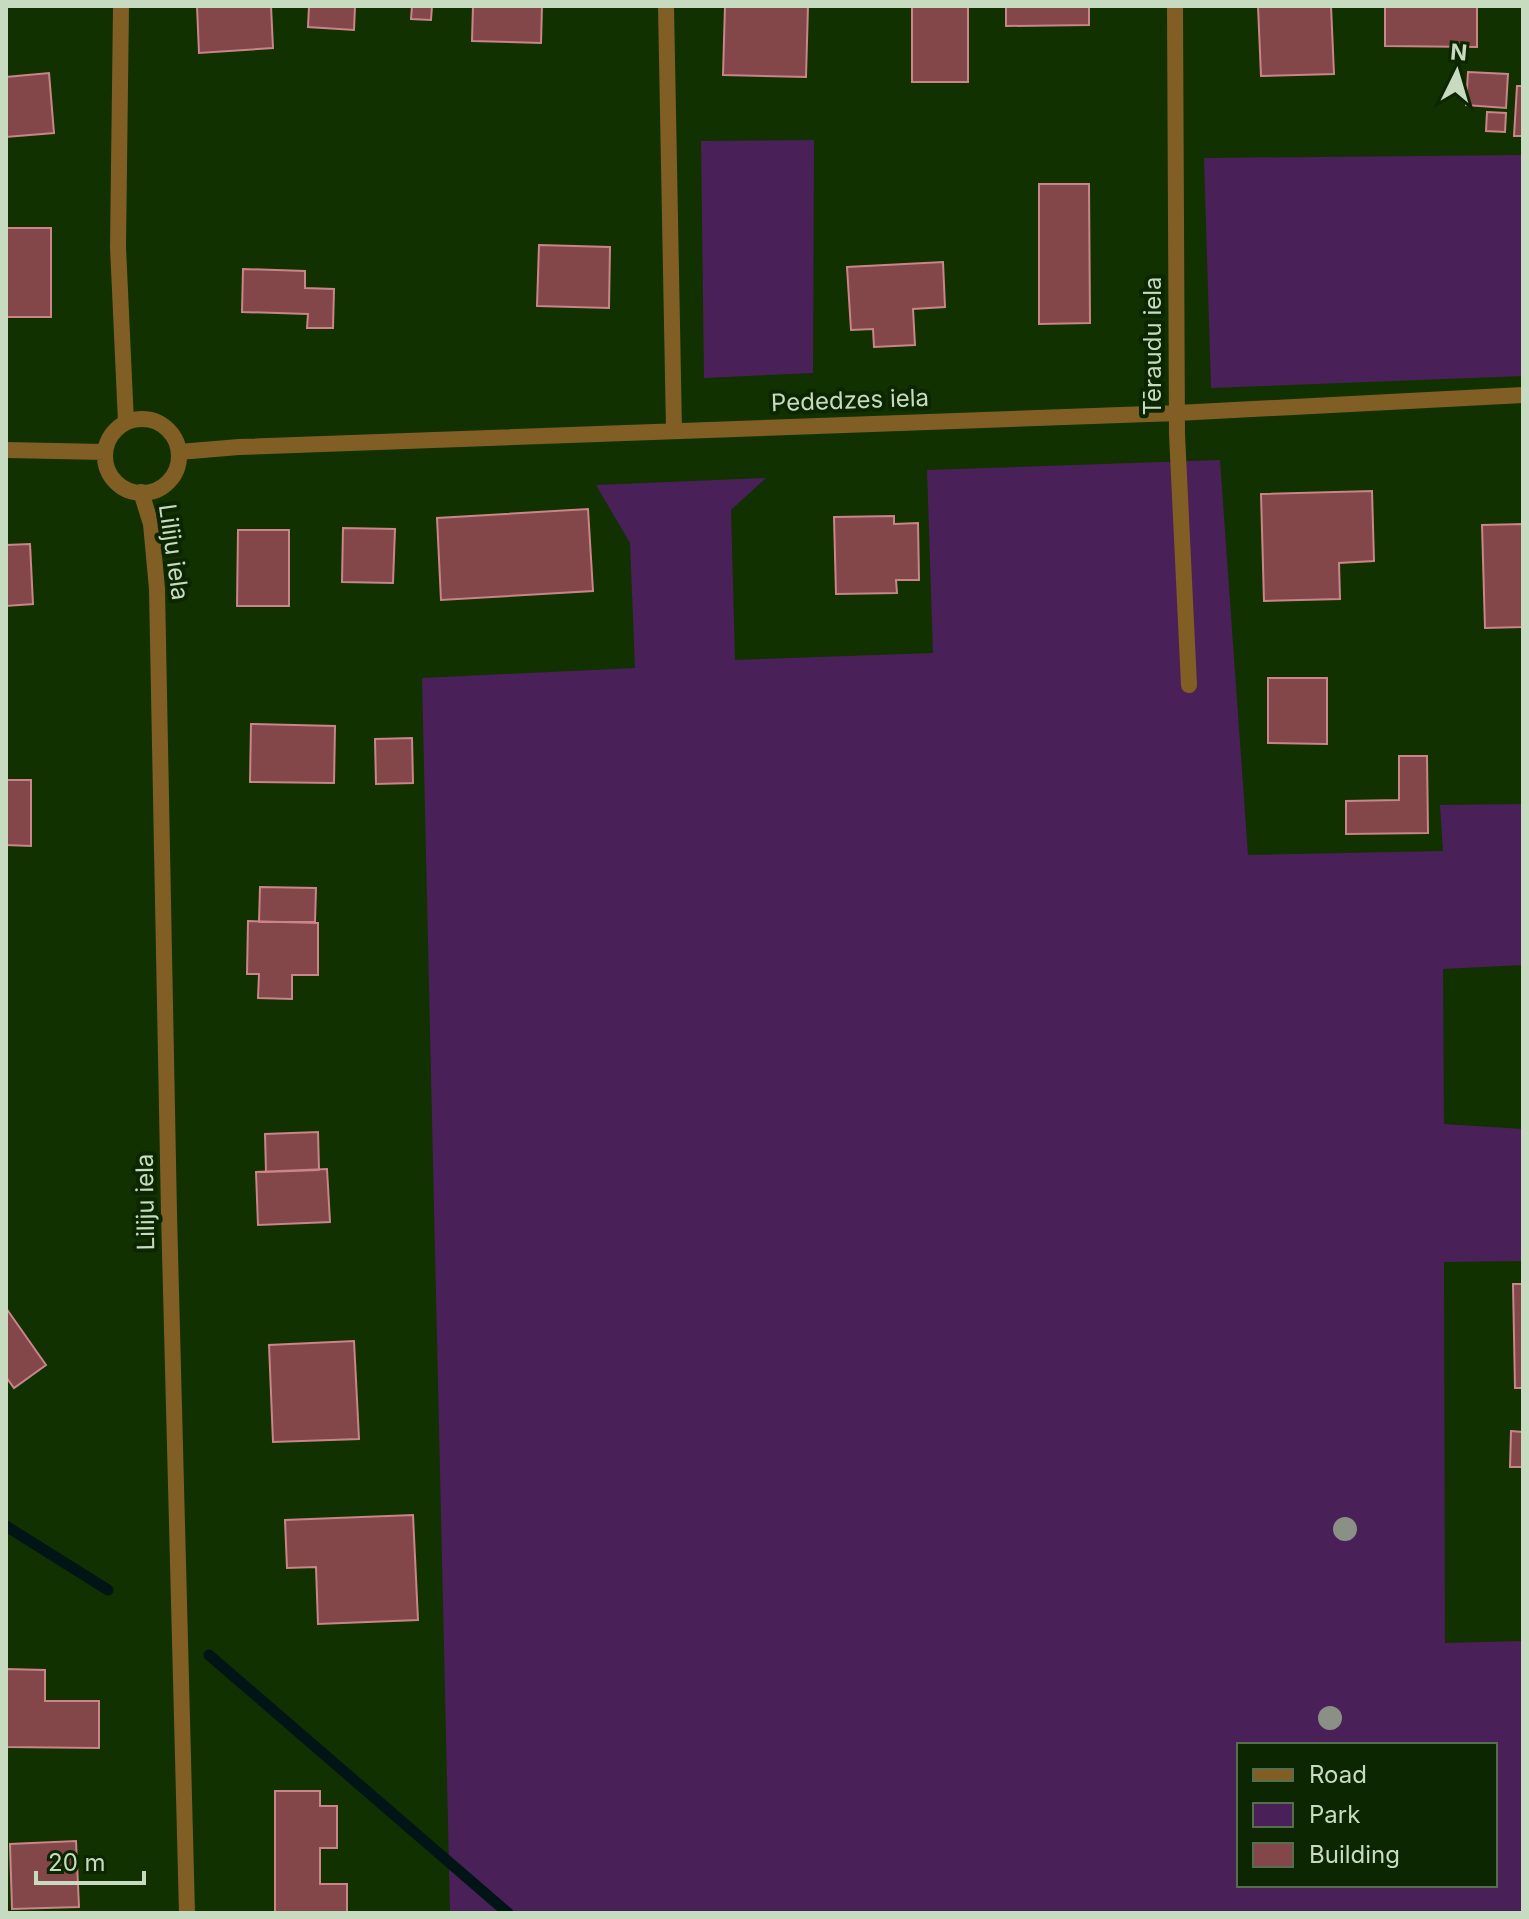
<svg xmlns="http://www.w3.org/2000/svg" width="1529" height="1919" font-family="Inter,sans-serif">
<style>
.green{fill:#4a2058;fill-rule:evenodd}
.lines{fill:none;stroke-linecap:round;stroke-linejoin:round}
.stream{stroke:#021516;stroke-width:11}
.building{fill:#834649;stroke:#c98588;stroke-width:2}
.street{stroke:#815e23;stroke-width:16}
.tree{fill:#8a9086}
.labels{text-anchor:middle;dominant-baseline:central;stroke-width:8;stroke-linejoin:round;paint-order:stroke}
.street-label{font-size:24px;fill:#c7dbc0;stroke:#0d2602}
</style>
<rect width="100%" height="100%" fill="#113100"/>
<path class="green" d="M814,140L813,373L704,378L701,141Z
M1523,155V376L1211,388L1204,158Z
M1220,460L1248,855L1443,851L1440,805L1523,804V965L1443,969L1444,1124L1523,1129V1261L1444,1262L1445,1643L1523,1641V1913H450L422,678L635,668L630,543L596,485L766,478L731,510L735,660L933,653L927,470ZM1239,1745H1495V1885H1239Z"/>
<g class="lines">
<path class="stream" d="M6,1526L108,1590
M209,1655L508,1913"/>
</g>
<path class="building" d="M197,6H271L273,48L199,53Z
M309,6H355L354,30L308,27Z
M412,6H432L431,20L411,19Z
M473,6H542L541,43L472,41Z
M725,6H808L806,77L723,75Z
M912,6H968V82H912Z
M1006,6H1089V25L1006,26Z
M1258,6H1331L1334,74L1261,76Z
M1385,6H1477V47L1385,46Z
M1468,72L1508,74L1506,108L1466,105Z
M49,73L54,133L6,137V77Z
M1517,86H1523V136H1514Z
M1487,112L1506,113L1505,132L1486,131Z
M1039,184H1089L1090,323L1039,324Z
M6,228H51V317H6Z
M539,245L610,247L609,308L537,306Z
M943,262L945,307L913,309L915,345L874,347L873,329L851,330L847,267Z
M243,269L305,271V288L334,289L333,328H307L308,314L242,312Z
M1372,491L1374,561L1339,563L1340,599L1264,601L1261,494Z
M588,509L593,591L441,600L437,518Z
M894,516V524L918,523L919,580H896L897,593L836,594L834,517Z
M1523,524V627L1485,628L1482,525Z
M343,528L395,529L393,583L342,582Z
M238,530H289V606H237Z
M30,544L33,604L6,606V545Z
M1268,678H1327V744L1268,743Z
M251,724L335,726L334,783L250,782Z
M412,738L413,783L376,784L375,739Z
M1399,756H1427L1428,833L1346,834V801L1399,800Z
M6,780H31V846L6,845Z
M260,887L316,888L315,922H259Z
M248,921L318,923V975H292V999L258,998L259,974H247Z
M318,1132L319,1170L266,1172L265,1134Z
M327,1169L330,1222L258,1225L256,1172Z
M1513,1284H1523V1388H1515Z
M6,1308L46,1365L14,1388L6,1377Z
M354,1341L359,1439L273,1442L269,1345Z
M1511,1431L1523,1432V1467H1510Z
M413,1515L418,1620L318,1624L316,1567L287,1568L285,1520Z
M6,1669L45,1670V1701H99V1748L6,1747Z
M275,1791H320V1806H337V1848H320V1884H347V1913H275Z
M76,1841L79,1907L12,1909L10,1844Z"/>
<g class="lines">
<path class="street" d="M121,6L118,247L126,422
M666,6L674,430
M1175,6L1177,434L1189,685
M105 456a37 37 0 1 1 74 0a37 37 0 1 1-74 0Z
M6,450L105,452
M179,452L239,447L1177,413L1523,395
M141,492L151,524L157,589L169,1213L187,1913"/>
</g>
<g class="tree">
<circle cx="1345" cy="1529" r="12"/>
<circle cx="1330" cy="1718" r="12"/>
</g>
<g class="labels">
<g class="street-label">
<text transform="translate(1152 346) rotate(-90)">Tēraudu iela</text>
<text transform="translate(850 400) rotate(-2)">Pededzes iela</text>
<text transform="translate(174 552) rotate(82)">Liliju iela</text>
<text transform="translate(145 1202) rotate(-91)">Liliju iela</text>
</g>
</g>
<rect width="1529" height="1919" fill="none" stroke="#c7dbc0" stroke-width="16"/>
<rect x="1237" y="1743" width="260" height="144" fill="#0d2602" stroke="#576e4e" stroke-width="2"/>
<rect x="1253" y="1769" width="40" height="12" fill="#815e23" stroke="#576e4e" stroke-width="2"/>
<text x="1309" y="1783" font-size="24" fill="#c7dbc0">Road</text>
<rect x="1253" y="1803" width="40" height="24" fill="#4a2058" stroke="#576e4e" stroke-width="2"/>
<text x="1309" y="1823" font-size="24" fill="#c7dbc0">Park</text>
<rect x="1253" y="1843" width="40" height="24" fill="#834649" stroke="#576e4e" stroke-width="2"/>
<text x="1309" y="1863" font-size="24" fill="#c7dbc0">Building</text>
<g transform="translate(1457 72) rotate(5)" stroke="#0d2602" stroke-width="6" paint-order="stroke">
<path d="M0-6L14 30L0 20L-14 30Z" fill="#c7dbc0"/>
<text y="-12" font-size="22" font-weight="bold" text-anchor="middle" fill="#c7dbc0">N</text>
</g>
<path d="M36 1871v12h108v-12" fill="none" stroke="#c7dbc0" stroke-width="4"/>
<text x="48" y="1871" font-size="24" fill="#c7dbc0" stroke="#0d2602" stroke-width="6" paint-order="stroke">20 m</text>
</svg>
